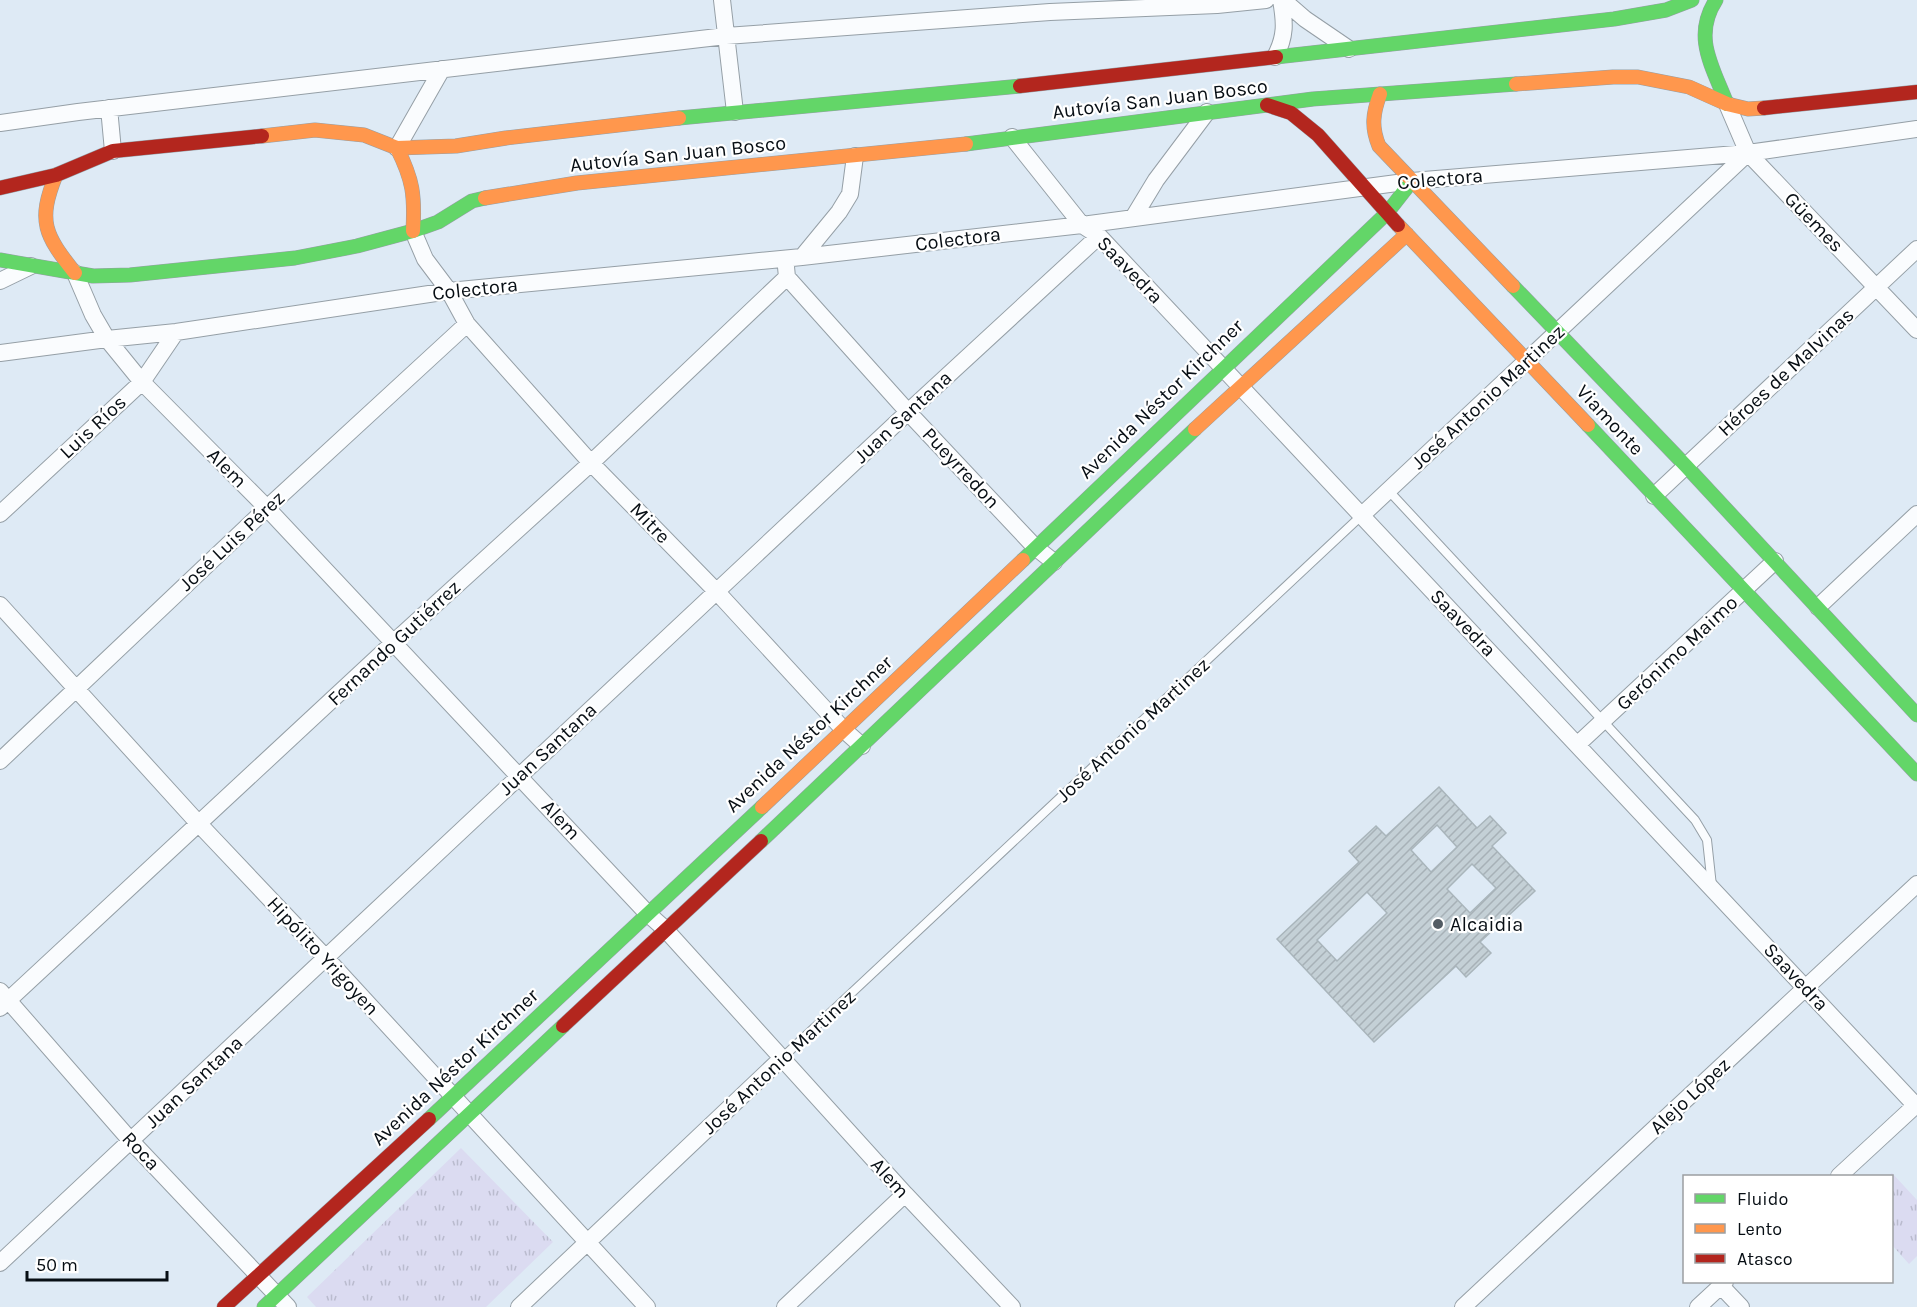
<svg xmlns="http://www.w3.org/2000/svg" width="1917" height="1307" font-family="Karla,sans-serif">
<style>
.park{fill:url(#park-tufts)}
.building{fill:url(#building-hatch);stroke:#a9b5bb;stroke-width:1.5;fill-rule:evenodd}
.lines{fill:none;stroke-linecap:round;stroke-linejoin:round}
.lane-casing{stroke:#959fa6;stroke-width:10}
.street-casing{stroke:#959fa6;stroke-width:18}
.fast-casing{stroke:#959fa6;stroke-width:15}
.slow-casing{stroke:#959fa6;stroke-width:15}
.jam-casing{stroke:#959fa6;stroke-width:15}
.lane{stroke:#fafcfe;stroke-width:8}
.street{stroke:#fafcfe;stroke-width:16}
.fast{stroke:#63d668;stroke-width:14}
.slow{stroke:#ff974d;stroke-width:14}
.jam{stroke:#b3261e;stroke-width:14}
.poi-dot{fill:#525b63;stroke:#fff;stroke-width:2}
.labels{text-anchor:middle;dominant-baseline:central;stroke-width:4.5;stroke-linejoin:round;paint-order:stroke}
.street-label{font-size:20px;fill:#070e14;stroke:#fff}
.poi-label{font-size:20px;fill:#070e14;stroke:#fff;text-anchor:start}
</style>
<defs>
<pattern id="park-tufts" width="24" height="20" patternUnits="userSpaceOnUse" patternTransform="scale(1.5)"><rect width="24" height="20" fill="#dbdbf1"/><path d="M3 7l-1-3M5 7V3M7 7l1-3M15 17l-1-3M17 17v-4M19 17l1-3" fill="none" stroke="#babbce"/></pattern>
<pattern id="building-hatch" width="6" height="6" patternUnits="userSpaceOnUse" patternTransform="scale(1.5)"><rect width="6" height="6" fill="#c4d0d6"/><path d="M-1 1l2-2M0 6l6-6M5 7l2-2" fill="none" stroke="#a7b1b7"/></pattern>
</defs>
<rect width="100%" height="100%" fill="#deeaf5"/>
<path class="park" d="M461,1148L553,1242L486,1307H316L307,1297Z
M1892,1173L1917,1200V1256L1909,1264L1892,1245V1176H1888Z"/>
<path class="building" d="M1439,787L1477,828L1490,816L1506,833L1492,846L1535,891L1480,942L1491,953L1466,977L1456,966L1374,1042L1277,939L1359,862L1349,851L1376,826L1386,836ZM1437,825L1457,847L1431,872L1411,850ZM1472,864L1496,888L1470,913L1447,889ZM1367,892L1387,913L1337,961L1317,940Z"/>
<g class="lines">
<defs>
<path id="lane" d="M1388,490L1695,820L1707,840L1712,886
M782,1058L1361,516"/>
<path id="street" d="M722,0L735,112
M1283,0L1305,19L1349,49
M1275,57C1286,36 1285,23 1281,0
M1727,104L1748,153L1917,330
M109,108L113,151
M0,123L78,112L726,36L1050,12L1217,5L1266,0
M1012,137L1082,225L1099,236L1917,1107
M397,148L442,69
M1133,218L1156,180L1207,112
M413,231L425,259L449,291L467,324L591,463L717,592L844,730L862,746
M802,257L839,212L850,194L855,156
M786,267L787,277L908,412L1035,547L1054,562
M75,273L93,315L107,339L142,382L267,508L647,913L665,929L905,1194L1012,1307
M0,281L31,266
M0,353L107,339L176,332L449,291L802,257L1082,225L1412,181L1748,153L1917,129
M1654,496L1917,249
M0,514L142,382L176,332
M1361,516L1748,153
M0,605L199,824L325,957L647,1307
M1818,607L1917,514
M1578,744L1775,561
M0,761L267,508L467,324
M0,991L131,1141L288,1307
M0,1008L394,642L591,463L787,277
M1839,1176L1917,1104
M0,1263L908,412L1099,236
M1721,1286L1741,1307
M519,1307L782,1058
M785,1307L905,1194
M1463,1307L1917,884
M1698,1307L1725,1282"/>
<path id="fast" d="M1716,0C1692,37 1713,67 1727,104
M1276,57L1614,19L1666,10L1692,0
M679,118L1020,86
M966,144L1313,99L1516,84
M0,260L93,276L130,275L295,258L357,246L413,231L438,222L472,201L485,198
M1513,286L1686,466L1917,715
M1588,425L1917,774
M1023,560L1387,213L1412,181
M761,841L1195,429
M429,1119L762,807
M264,1307L563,1026"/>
<path id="slow" d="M1516,84L1613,77H1638L1689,87L1727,104L1748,109L1764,108
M1380,94C1373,113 1371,127 1379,146L1513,286
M262,136L315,130L364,135L397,148L456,146L506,138L679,118
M397,148C413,180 415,195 413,231
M56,175C37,222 45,235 75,273
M485,198L577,183L966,144
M1398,225L1588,425
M1195,429L1407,234
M762,807L1023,560"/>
<path id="jam" d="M1020,86L1276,57
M1267,105L1291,113L1318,135L1398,225
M1764,108L1917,92
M0,188L56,175L113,151L262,136
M563,1026L761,841
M224,1307L429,1119"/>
</defs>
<use href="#lane" class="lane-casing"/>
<use href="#street" class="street-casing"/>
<use href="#fast" class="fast-casing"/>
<use href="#slow" class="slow-casing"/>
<use href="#jam" class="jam-casing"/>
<use href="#lane" class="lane"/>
<use href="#street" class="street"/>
<use href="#fast" class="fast"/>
<use href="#slow" class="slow"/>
<use href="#jam" class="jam"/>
</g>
<circle class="poi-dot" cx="1438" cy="924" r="6"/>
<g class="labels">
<g class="street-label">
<text transform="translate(1160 99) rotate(-7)">Autovía San Juan Bosco</text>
<text transform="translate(678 154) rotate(-6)">Autovía San Juan Bosco</text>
<text transform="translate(1440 179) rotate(-5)">Colectora</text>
<text transform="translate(1814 222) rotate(46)">Güemes</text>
<text transform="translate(958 239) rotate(-7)">Colectora</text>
<text transform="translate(1130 270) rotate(46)">Saavedra</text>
<text transform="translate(475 289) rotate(-6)">Colectora</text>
<text transform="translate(1786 372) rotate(-43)">Héroes de Malvinas</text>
<text transform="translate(1488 397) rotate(-43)">José Antonio Martinez</text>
<text transform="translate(1161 399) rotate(-44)">Avenida Néstor Kirchner</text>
<text transform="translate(903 417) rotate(-43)">Juan Santana</text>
<text transform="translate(1610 420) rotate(47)">Viamonte</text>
<text transform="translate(93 427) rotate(-43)">Luis Ríos</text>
<text transform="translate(227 468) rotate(45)">Alem</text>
<text transform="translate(961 468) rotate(47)">Pueyrredon</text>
<text transform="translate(650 523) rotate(46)">Mitre</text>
<text transform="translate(232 541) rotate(-43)">José Luis Pérez</text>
<text transform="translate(1463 623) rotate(46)">Saavedra</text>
<text transform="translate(394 643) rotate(-43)">Fernando Gutiérrez</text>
<text transform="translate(1677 653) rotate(-43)">Gerónimo Maimo</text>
<text transform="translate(1133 730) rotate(-43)">José Antonio Martinez</text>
<text transform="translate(809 734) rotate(-43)">Avenida Néstor Kirchner</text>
<text transform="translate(548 749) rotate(-43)">Juan Santana</text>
<text transform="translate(561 820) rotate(47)">Alem</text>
<text transform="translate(323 956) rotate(47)">Hipólito Yrigoyen</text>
<text transform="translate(1796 977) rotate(47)">Saavedra</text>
<text transform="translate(779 1062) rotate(-43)">José Antonio Martinez</text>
<text transform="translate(455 1067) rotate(-43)">Avenida Néstor Kirchner</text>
<text transform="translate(194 1082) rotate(-43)">Juan Santana</text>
<text transform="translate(1690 1096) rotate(-43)">Alejo López</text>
<text transform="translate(141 1151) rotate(47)">Roca</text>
<text transform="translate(890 1178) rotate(48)">Alem</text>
</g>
<g class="poi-label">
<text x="1450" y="924">Alcaidia</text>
</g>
</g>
<rect x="1683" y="1175" width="210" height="108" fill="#ffffff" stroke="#9c9fa1" stroke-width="1.5"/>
<rect x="1695" y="1194" width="30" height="9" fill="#63d668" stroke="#9c9fa1" stroke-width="1.5"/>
<text x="1737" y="1205" font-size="18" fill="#070e14">Fluido</text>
<rect x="1695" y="1224" width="30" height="9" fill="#ff974d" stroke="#9c9fa1" stroke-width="1.5"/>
<text x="1737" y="1235" font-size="18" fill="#070e14">Lento</text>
<rect x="1695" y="1254" width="30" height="9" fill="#b3261e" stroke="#9c9fa1" stroke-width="1.5"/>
<text x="1737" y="1265" font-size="18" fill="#070e14">Atasco</text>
<path d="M27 1271v9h140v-9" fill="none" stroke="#070e14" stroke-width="3"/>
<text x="36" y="1271" font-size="18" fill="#070e14" stroke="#ffffff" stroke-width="4.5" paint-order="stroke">50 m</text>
</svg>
